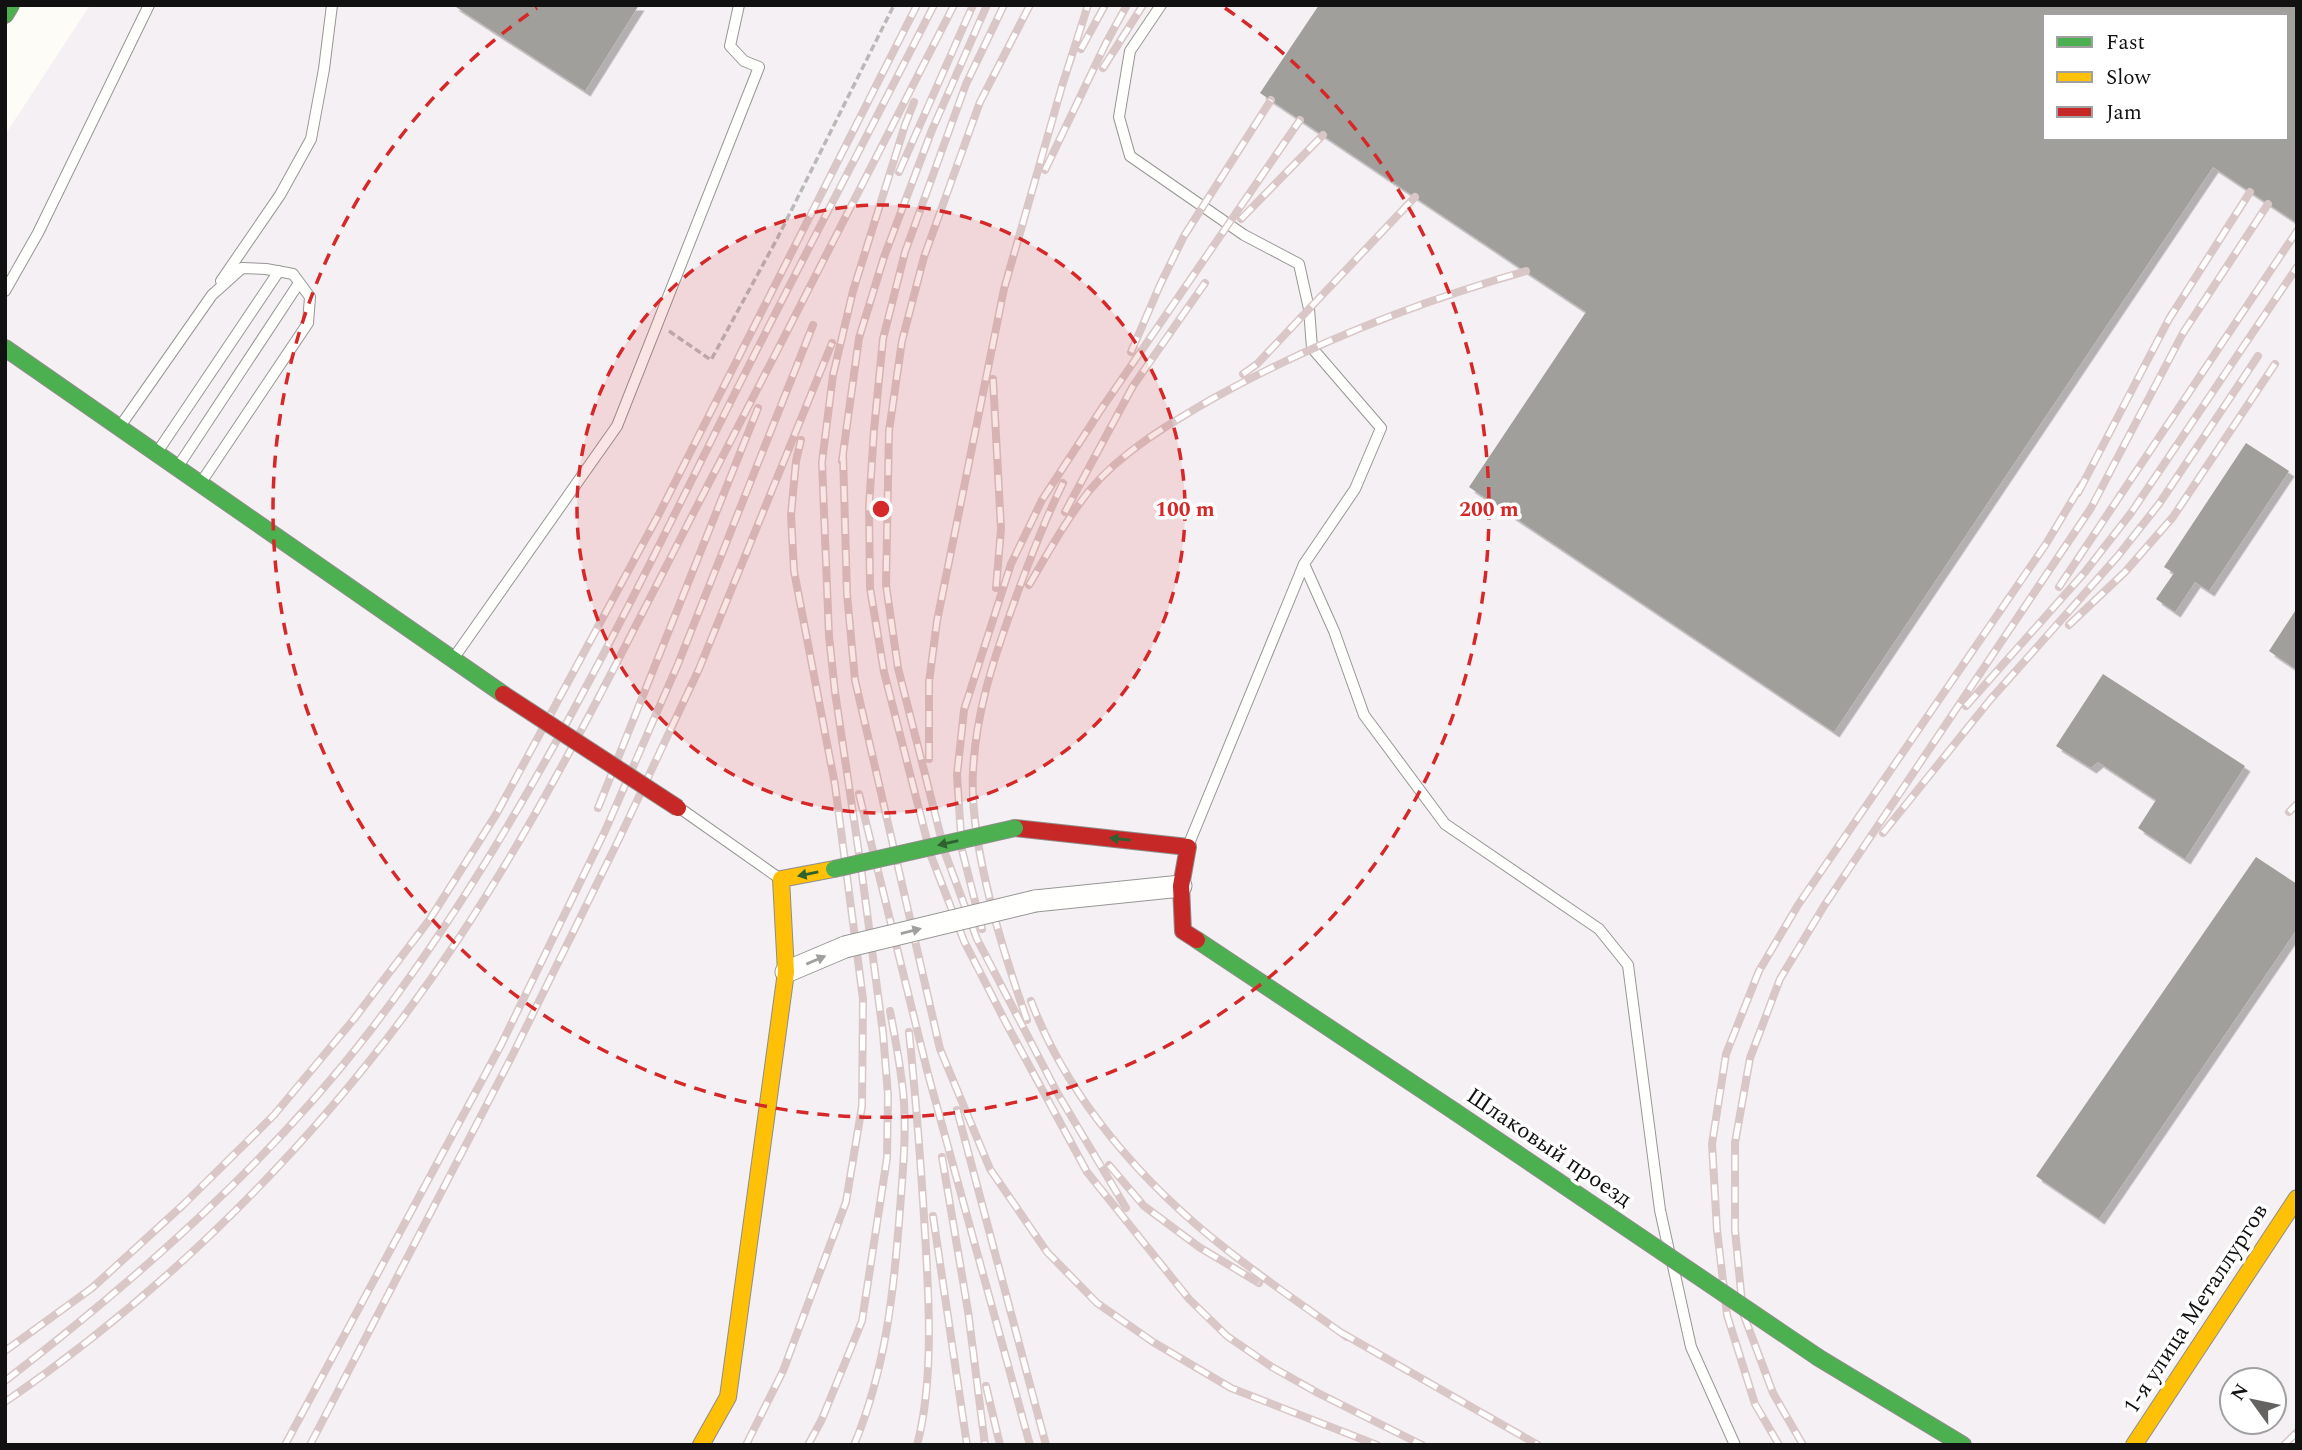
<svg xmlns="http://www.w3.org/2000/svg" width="2302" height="1450" font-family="Spectral,serif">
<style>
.industrial{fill:#f5f0f3;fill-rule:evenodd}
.building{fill:#a19f9c;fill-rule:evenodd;filter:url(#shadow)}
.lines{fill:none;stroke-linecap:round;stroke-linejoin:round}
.lane-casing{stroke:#979795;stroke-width:12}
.street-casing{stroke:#979795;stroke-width:23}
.fast-casing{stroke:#8e8d8b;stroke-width:18}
.slow-casing{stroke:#8e8d8b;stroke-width:18}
.jam-casing{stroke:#8e8d8b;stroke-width:18}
.path{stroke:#b9b9b8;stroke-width:3.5;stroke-dasharray:7 3.5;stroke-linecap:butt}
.lane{stroke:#fffffe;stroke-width:10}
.street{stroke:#fffffe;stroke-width:21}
.fast{stroke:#4caf50;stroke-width:16}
.slow{stroke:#ffc107;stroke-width:16}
.jam{stroke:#c62828;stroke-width:16}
.rail-casing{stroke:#d9c6c7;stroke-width:8}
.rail{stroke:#fff;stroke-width:5;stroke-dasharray:16;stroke-linecap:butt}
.street-bridge-casing{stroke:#979795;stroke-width:23;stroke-linecap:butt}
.fast-bridge-casing{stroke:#8e8d8b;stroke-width:18;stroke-linecap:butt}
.jam-bridge-casing{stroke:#8e8d8b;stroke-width:18;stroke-linecap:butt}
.street-bridge{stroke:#fffffe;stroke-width:21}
.fast-bridge{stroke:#4caf50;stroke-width:16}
.jam-bridge{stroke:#c62828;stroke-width:16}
.oneway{fill:#2e6030}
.oneway2{fill:#a0a09f}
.ring{fill:none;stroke:#d62828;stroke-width:3.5;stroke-dasharray:12 9}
.labels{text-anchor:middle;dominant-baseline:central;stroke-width:7;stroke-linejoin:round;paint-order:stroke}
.street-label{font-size:23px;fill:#111;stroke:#fff}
.centre{fill:#d62828;stroke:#fff;stroke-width:3.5}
.ring-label{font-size:21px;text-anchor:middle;font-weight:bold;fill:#d62828;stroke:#fff;stroke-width:7;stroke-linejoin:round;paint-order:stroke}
</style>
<defs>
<filter id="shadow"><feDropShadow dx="5.5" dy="5.5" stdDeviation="0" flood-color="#0004"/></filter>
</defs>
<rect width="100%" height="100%" fill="#fdfcf7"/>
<path class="industrial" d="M90,5H2297V1445H5V135ZM2045,16H2286V138H2045ZM2232,1380H2274V1422H2232Z"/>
<path class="building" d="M453,5H639L585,91Z
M1319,5H2297V223L2213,167L1834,732L1469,487L1586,312L1260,93ZM2045,16H2286V138H2045Z
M2246,443L2289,471L2209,591L2195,582L2175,612L2156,599L2174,573L2164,567Z
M2297,608V670L2269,651Z
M2103,674L2245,766L2185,859L2138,828L2156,800L2098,762L2091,768L2056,746Z
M2256,857L2297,884V929L2099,1219L2036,1176Z"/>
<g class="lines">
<defs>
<path id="lane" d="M1161,5L1130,51L1119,117L1130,156L1244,235L1299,264L1309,309L1312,348L1381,428L1355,489L1304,564
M221,281L280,195L311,139L324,69L332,5
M5,291L38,233L149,5
M121,425L212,295L242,268L266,269L293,274L310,297L308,323L202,481
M158,451L279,271
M179,465L299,283
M453,659L617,426L759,67L744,61L730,46L739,5
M681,809L779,878
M1188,846L1304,564L1334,631L1364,715L1445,824L1599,929L1628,965L1660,1210L1669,1251
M1673,1266L1691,1347L1735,1445"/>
<path id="street" d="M1035,901L1181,886
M786,972L845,947"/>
<path id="fast" d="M5,15L11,5
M5,348L503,694
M1197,940L1454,1111
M1819,1358L1963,1445"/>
<path id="slow" d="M701,1445L728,1397L786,972L781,879L834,869
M2134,1445L2297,1198"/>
<path id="jam" d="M1015,828L1188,847L1181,886L1183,931L1197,940"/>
</defs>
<use href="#lane" class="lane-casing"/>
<use href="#street" class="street-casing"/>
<use href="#fast" class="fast-casing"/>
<use href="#slow" class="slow-casing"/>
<use href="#jam" class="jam-casing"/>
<path class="path" d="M669,331L711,360L778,237L894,5"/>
<use href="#lane" class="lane"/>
<use href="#street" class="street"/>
<use href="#fast" class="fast"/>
<use href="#slow" class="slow"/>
<use href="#jam" class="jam"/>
<defs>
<path id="rail" d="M1004,5L966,84L905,252L883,339L874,430L869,507L870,588L884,672L931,856L964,941L1006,1023L1087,1172L1189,1299L1227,1336L1272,1367L1318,1393L1422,1445
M1030,5L980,102L924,257L902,341L889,431L886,585L898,668L945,853L977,939L1058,1094L1126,1208
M1081,49L1105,5
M1103,68L1143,5
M1045,170L1106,43L1127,5
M899,172L973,5
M1241,219L1323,135
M1131,352L1160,285L1184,236L1271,100
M1243,374L1257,364L1415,197
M993,379L1001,529L996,588
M843,454L847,594L855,680L940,1049L990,1169L1047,1252L1097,1303L1153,1342L1231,1388L1377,1445
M842,461L859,338L884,257L932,130L987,5
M2078,493L2169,319L2250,192
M1065,512L1133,386L1205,283
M1029,585C1048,553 1066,520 1089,491C1121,452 1169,424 1212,399C1311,344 1417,302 1526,271
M2059,587L2297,231
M2069,625L2125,572L2173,517L2275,364
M1966,706L2085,572L2131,513L2297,267
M929,759V682L937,621L1004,289L1062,86L1088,5
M859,794L928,1074L1030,1445
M598,808L758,408
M2289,812L2297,804
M1883,833L1990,700L2117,557L2159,504L2258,356
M982,929L962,850L957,775L964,710L1011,564L1042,500L1102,408L1300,120
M1031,1001C1068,1099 1144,1185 1226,1249C1265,1280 1307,1308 1347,1337
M1027,1020C1002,949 969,845 973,771C976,714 992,664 1011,611C1027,566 1042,526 1063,483
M909,1032C916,1099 921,1166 925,1233C929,1298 934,1382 917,1445
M957,1110L1046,1445
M942,1157L968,1311L985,1445
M1109,1165L1144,1206L1199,1247L1259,1283
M933,1216L967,1445
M1340,1332L1538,1445
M5,1351L92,1288L183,1205L274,1115L354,1019L430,919L497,813L659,514L917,5
M5,1381C138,1278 267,1165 370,1031C510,848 613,639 715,433C786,290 861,148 934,5
M986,1386L1000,1445
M5,1402C184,1279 339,1119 459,938C549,802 621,654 695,510C782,342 868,173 954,5
M285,1445L501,1045L605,831L678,664L813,325
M310,1445L512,1056L619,839L699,669L832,343
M746,1445L783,1371L846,1202L862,1106L863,999L835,785L794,571L791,515L796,461L801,440
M808,1445L822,1419L862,1321L887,1158L888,1095L883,1033L861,867L835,692L829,636L822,462L833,375L853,291L905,125L914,102
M854,1445C886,1369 894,1290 900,1209C903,1170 907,1129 903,1091C900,1064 895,1037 890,1011
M1779,1445L1755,1404L1727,1315L1717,1230L1712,1144L1726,1054L1759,971L1798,905L2046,544L2082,484
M1803,1445L1773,1393L1743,1313L1735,1230V1143L1750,1058L1780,979L1824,906L2091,508L2183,333L2268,204
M2284,1445L2297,1432"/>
</defs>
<use href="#rail" class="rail-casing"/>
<use href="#rail" class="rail"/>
<defs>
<path id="street-bridge" d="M845,947L1035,901"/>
<path id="fast-bridge" d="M834,869L1015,828
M1454,1111L1819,1358"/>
<path id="jam-bridge" d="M503,694L678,808"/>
</defs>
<use href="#street-bridge" class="street-bridge-casing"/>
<use href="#fast-bridge" class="fast-bridge-casing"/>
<use href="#jam-bridge" class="jam-bridge-casing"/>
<use href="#street-bridge" class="street-bridge"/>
<use href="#fast-bridge" class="fast-bridge"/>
<use href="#jam-bridge" class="jam-bridge"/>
</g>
<defs><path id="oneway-solid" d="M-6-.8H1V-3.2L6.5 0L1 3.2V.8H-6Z" transform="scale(1.75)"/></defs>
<g class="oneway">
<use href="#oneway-solid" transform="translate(1120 839) rotate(-174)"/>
<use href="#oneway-solid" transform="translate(948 843) rotate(167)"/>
<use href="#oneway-solid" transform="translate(808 874) rotate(169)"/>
</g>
<g class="oneway2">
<use href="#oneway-solid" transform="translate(911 931) rotate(-14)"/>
<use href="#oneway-solid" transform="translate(816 960) rotate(-23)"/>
</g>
<circle cx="881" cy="509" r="304" fill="#d62828" fill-opacity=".12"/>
<g class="ring">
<circle cx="881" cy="509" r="304"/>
<path d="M1225 8A608 608 0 1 1 537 8"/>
</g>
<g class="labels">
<g class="street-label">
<text transform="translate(1549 1148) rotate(34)">Шлаковый проезд</text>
<text transform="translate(2196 1309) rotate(-57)">1-я улица Металлургов</text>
</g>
</g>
<circle cx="881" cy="509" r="10" class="centre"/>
<g class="ring-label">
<text x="1185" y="516">100 m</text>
<text x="1489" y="516">200 m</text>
</g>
<rect width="2302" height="1450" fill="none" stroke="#111111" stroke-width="14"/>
<rect x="2043" y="14" width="245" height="126" fill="#ffffff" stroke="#a0a0a0" stroke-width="2"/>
<rect x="2057" y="37" width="35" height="10" fill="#4caf50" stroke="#a0a0a0" stroke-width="2"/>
<text x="2106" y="49" font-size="21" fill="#111111">Fast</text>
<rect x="2057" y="72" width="35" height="10" fill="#ffc107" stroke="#a0a0a0" stroke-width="2"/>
<text x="2106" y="84" font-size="21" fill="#111111">Slow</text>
<rect x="2057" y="107" width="35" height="10" fill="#c62828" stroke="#a0a0a0" stroke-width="2"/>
<text x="2106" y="119" font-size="21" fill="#111111">Jam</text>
<g transform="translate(2253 1401) rotate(303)"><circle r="33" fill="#ffffff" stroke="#a0a0a0" stroke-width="2"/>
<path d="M0-5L12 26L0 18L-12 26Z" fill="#646362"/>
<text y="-10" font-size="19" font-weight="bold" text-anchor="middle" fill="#111111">N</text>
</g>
</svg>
